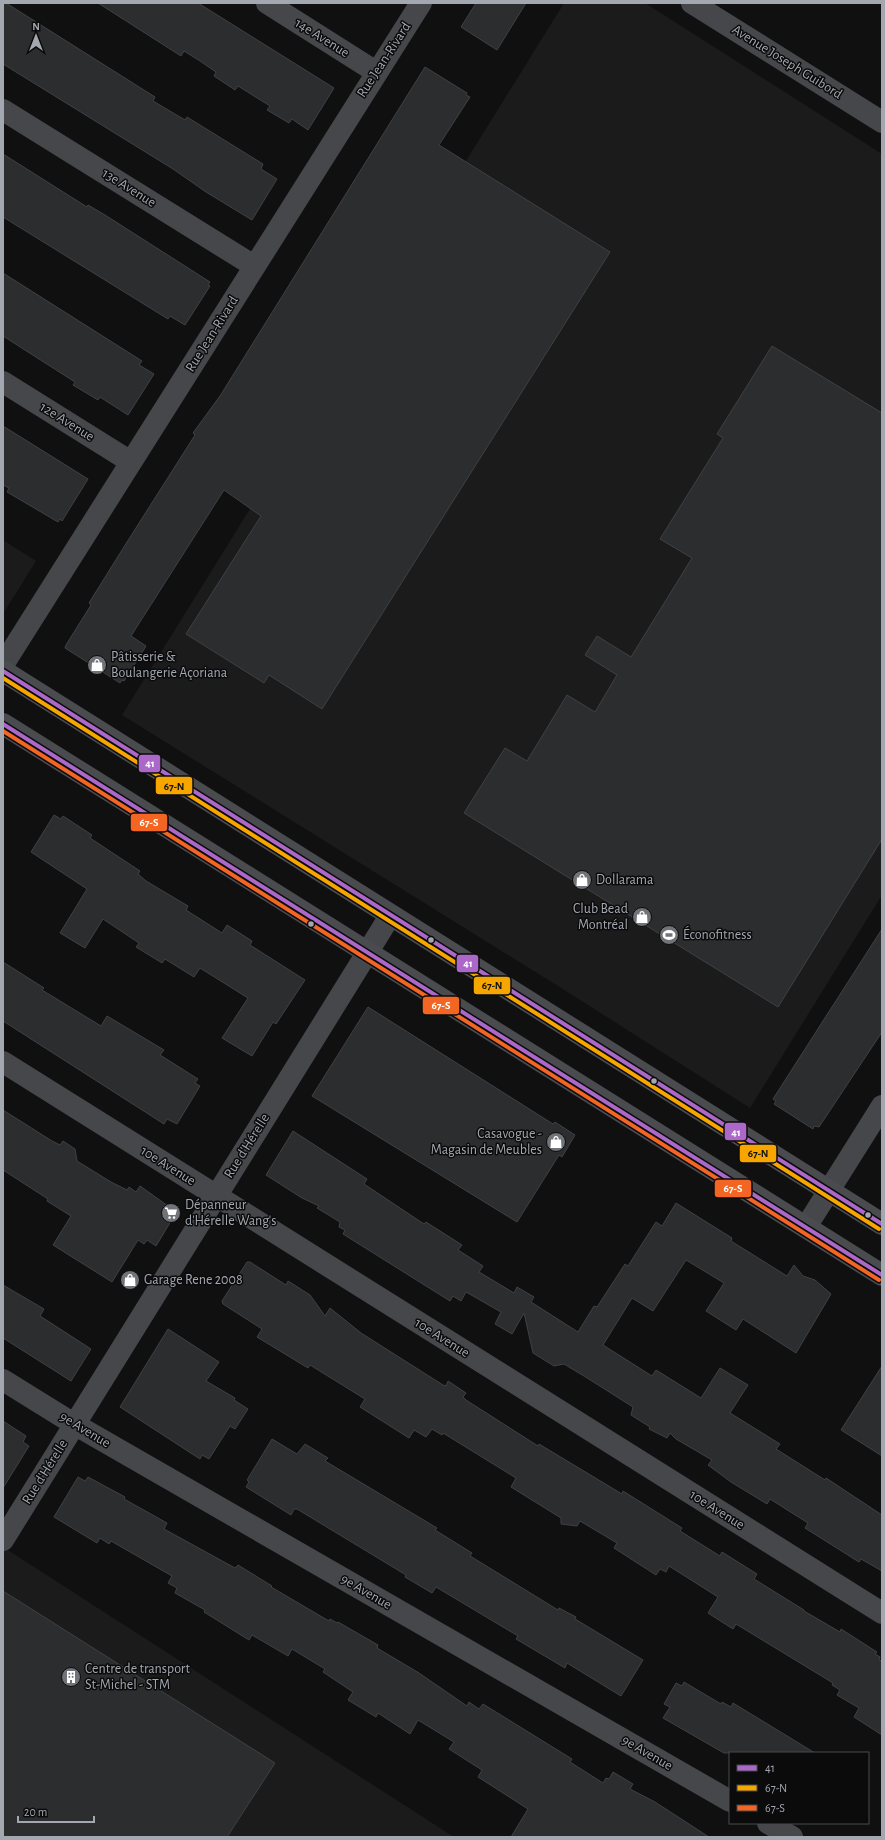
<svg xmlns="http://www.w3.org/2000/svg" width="885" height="1840" font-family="'Alegreya Sans',sans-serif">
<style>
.built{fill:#1b1b1c}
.building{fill:#2c2d2e;stroke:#404144}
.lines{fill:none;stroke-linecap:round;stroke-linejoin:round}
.street{stroke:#45474a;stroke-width:22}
.secondary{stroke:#494b4e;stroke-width:22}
.bus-1-casing{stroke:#0b0b0c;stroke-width:7}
.bus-2-casing{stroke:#0b0b0c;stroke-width:7}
.bus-3-casing{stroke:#0b0b0c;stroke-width:7}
.bus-1{stroke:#ac68c9;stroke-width:4}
.bus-2{stroke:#f7a600;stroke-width:4}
.bus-3{stroke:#f26522;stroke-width:4}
.bus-dot{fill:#a3a8b0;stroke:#0b0b0c;stroke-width:1.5}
.labels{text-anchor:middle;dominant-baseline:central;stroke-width:3;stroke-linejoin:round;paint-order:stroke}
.street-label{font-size:14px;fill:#a3a8b0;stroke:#0b0b0c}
.poi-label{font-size:14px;fill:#a3a8b0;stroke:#0b0b0c;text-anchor:start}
.line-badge{stroke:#0b0b0c;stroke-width:1.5}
.badge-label{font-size:11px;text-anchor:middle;font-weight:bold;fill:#fff}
.pale-badge-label{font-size:11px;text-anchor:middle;font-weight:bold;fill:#111}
</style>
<rect width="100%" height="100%" fill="#101011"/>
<path class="built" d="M564,3H645L882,154V895L750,1108L558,986L122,715Z
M3,540L36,561L3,614Z
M3,1547L454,1837H3Z"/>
<path class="building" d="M3,3H6L155,97L153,101L185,120L187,117L263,164L261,169L277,179L252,220L206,192L173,169L3,64Z
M98,3H198L334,88L308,130L292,119L289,123L267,110L270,106L238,86L235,90L214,76L216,72L200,61L184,51L181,56Z
M476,3H526L497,50L461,27Z
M425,67L467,93L466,95L470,97L439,145L610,252L322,709L269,675L264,683L186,634L261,516L224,490L131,636L146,646L124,681L122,680L120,683L65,648L66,645L91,605L89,603L122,550L195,435L193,433L220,396Z
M3,154L87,207L88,205L105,215L210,282L208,285L210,286L185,325L170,316L168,319L3,217Z
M3,273L142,361L139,365L154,374L128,415L100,397L98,400L73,385L75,382L3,336Z
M772,346L882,413V839L778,1007L464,813L505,748L527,761L567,695L595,712L617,675L585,655L597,636L631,657L692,558L660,539L723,438L717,434Z
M3,426L88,479L62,521L60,519L58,522L7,492L9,488L3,485Z
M54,815L61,819L63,816L92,835L90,838L140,871L138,874L146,881L188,906L186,910L222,933L227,925L252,941L250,945L305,980L276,1024L273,1022L252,1056L222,1038L248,998L200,968L194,977L165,959L162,963L136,947L139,943L103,919L85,948L60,933L87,889L31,852Z
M882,929V1032L819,1127L814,1126L813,1129L774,1104L776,1101L773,1099Z
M3,962L44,988L42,990L101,1026L107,1016L164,1050L160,1055L198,1079L195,1083L200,1086L177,1124L167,1119L164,1124L3,1021Z
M368,1007L553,1124L555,1122L575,1135L562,1157L559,1155L517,1222L312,1096Z
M3,1110L52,1141L60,1145L63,1141L75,1149L77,1161L111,1182L127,1190L129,1187L136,1192L140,1186L168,1206L171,1221L156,1246L147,1240L144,1244L138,1240L112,1282L53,1245L71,1216L47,1201L48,1199L3,1170Z
M293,1131L367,1179L364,1184L424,1224L426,1222L462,1245L458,1250L483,1266L479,1272L514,1293L517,1287L534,1297L531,1302L578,1332L594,1306L597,1307L625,1264L628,1266L656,1222L662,1226L676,1203L732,1238L731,1241L787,1276L794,1265L803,1276L815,1280L831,1294L796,1353L743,1319L736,1330L706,1311L724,1283L686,1260L653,1311L632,1298L603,1345L652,1376L656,1370L701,1398L720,1368L748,1385L730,1413L780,1444L776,1449L825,1480L826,1478L882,1515V1571L861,1559L859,1562L805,1528L808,1523L770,1499L767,1504L731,1482L708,1465L712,1460L676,1439L670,1433L667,1438L649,1429L650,1427L631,1415L633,1407L584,1376L564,1364L554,1366L533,1353L524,1313L512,1334L495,1324L501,1312L466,1292L461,1301L453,1296L450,1301L343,1234L345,1230L339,1227L340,1222L317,1208L319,1206L302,1198L266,1175Z
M247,1262H250L286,1285L288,1281L310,1295L325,1316L330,1308L361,1333L443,1385L446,1386L448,1381L466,1393L463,1397L466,1400L538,1446L539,1444L622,1494L623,1491L682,1528L680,1531L720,1556L722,1552L757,1574L754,1579L804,1610V1611L840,1632L841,1629L877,1652L875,1654L880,1657L879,1660L882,1661V1735L854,1717L859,1708L837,1695L840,1690L832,1685L833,1683L736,1624L733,1629L708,1613L718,1597L669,1566L666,1572L660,1569L656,1575L614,1548L617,1543L580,1521L577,1526L561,1524V1518L511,1487L516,1478L443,1433L442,1435L432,1429L426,1437L414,1430L409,1438L360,1407L365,1399L310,1365L308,1368L257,1337L262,1329L223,1304L222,1301Z
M3,1285L44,1309L40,1316L91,1349L71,1381L3,1338Z
M168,1329L219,1362L206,1381L235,1398L234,1400L248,1409L235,1429L230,1426L209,1459L202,1455L200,1459L120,1407Z
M882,1366V1456L841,1430Z
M3,1421L26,1436L23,1442L29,1446L3,1488Z
M272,1439L297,1454L305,1444L328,1458L325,1461L437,1528L435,1530L472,1553L470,1556L488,1567L558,1610L559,1608L576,1617L575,1619L643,1660L621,1696L567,1663L565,1668L516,1639L518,1636L436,1587L432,1593L405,1577L406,1575L297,1509H294L291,1515L246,1487L249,1482L247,1480Z
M78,1477L85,1481L88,1477L125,1497L124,1499L167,1523L164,1529L235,1568L238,1565L272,1586L271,1587L329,1621L330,1619L337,1623L338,1622L378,1645L377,1648L419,1673L467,1706L469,1702L479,1709L483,1704L572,1759L570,1762L603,1783L606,1778L609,1779L613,1772L633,1784L630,1789L655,1802L709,1837H511L528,1809L478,1777L482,1770L449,1749L454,1742L418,1720L410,1734L378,1713L376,1717L348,1700L353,1692L323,1672L325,1669L292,1649L288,1656L252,1635L249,1640L204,1612L205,1610L175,1593L177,1588L168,1583L172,1576L111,1541L109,1544L100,1538L97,1543L54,1517Z
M3,1591L275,1763L227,1837H3Z
M684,1682L721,1704L722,1702L731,1707L733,1703L815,1753H724L663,1718L670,1707L664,1704L676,1683L682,1686Z"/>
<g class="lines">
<path class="street" d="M267,3L376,72
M692,3L882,122
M3,110L254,266
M3,382L131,462
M3,665L421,3
M3,1062L882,1613
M806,1227L882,1106
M3,1380L74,1424L730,1801
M3,1540L390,916
M768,1823L792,1837"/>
<path class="secondary" d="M3,671L882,1224
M3,724L882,1275"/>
<defs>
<path id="bus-1" d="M3,671L882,1224
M3,724L882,1275"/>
<path id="bus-2" d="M3,678L879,1229"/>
<path id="bus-3" d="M3,731L879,1280"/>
</defs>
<use href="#bus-1" class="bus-1-casing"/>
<use href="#bus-2" class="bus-2-casing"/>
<use href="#bus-3" class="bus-3-casing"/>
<use href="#bus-1" class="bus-1"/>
<use href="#bus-2" class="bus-2"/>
<use href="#bus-3" class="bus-3"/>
</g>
<defs>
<symbol id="shop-disc" viewBox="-11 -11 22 22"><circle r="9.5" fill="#707378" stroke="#0b0b0c"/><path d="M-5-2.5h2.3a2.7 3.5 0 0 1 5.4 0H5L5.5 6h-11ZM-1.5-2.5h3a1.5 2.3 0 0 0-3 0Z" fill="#fff"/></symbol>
<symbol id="stadium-disc" viewBox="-11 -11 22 22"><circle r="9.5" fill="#707378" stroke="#0b0b0c"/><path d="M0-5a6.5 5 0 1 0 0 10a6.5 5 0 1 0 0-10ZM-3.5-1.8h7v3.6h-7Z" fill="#fff"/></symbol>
<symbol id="supermarket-disc" viewBox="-11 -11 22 22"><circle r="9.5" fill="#707378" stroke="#0b0b0c"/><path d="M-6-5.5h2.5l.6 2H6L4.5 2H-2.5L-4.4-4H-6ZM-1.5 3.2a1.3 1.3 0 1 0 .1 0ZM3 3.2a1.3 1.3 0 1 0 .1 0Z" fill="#fff"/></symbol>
<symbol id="building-disc" viewBox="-11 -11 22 22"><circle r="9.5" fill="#707378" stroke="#0b0b0c"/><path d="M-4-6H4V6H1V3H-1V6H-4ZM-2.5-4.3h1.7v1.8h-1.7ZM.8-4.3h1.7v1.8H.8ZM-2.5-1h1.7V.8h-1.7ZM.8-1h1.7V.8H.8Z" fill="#fff"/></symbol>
</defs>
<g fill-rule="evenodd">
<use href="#shop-disc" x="86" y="654" width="22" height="22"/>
<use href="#shop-disc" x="571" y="869" width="22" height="22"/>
<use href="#shop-disc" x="631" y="906" width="22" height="22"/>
<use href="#stadium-disc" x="658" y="924" width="22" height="22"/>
<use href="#shop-disc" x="545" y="1131" width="22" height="22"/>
<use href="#supermarket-disc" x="160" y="1202" width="22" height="22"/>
<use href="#shop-disc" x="119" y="1269" width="22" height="22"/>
<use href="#building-disc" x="60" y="1666" width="22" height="22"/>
</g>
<g class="bus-dot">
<circle cx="311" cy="924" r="3.5"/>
<circle cx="431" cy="940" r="3.5"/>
<circle cx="654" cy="1081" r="3.5"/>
<circle cx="868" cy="1215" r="3.5"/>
</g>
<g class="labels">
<g class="street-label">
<text transform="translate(322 38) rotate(32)">14e Avenue</text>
<text transform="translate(384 60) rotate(-57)">Rue Jean-Rivard</text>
<text transform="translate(787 62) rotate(32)">Avenue Joseph Guibord</text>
<text transform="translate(129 188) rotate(32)">13e Avenue</text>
<text transform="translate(212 334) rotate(-58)">Rue Jean-Rivard</text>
<text transform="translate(67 422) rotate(32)">12e Avenue</text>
<text transform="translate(247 1146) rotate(-58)">Rue d'Hérelle</text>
<text transform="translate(168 1166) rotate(32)">10e Avenue</text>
<text transform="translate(442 1338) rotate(32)">10e Avenue</text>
<text transform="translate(85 1430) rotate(31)">9e Avenue</text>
<text transform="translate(45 1472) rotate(-58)">Rue d'Hérelle</text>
<text transform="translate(717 1510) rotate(32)">10e Avenue</text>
<text transform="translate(366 1592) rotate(30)">9e Avenue</text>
<text transform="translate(647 1753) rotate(30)">9e Avenue</text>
</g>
<g class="poi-label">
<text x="111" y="657">Pâtisserie &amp;<tspan x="111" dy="16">Boulangerie Açoriana</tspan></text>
<text x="596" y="880">Dollarama</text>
<text x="628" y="909" text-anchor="end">Club Bead<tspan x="628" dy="16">Montréal</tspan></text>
<text x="683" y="935">Éconofitness</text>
<text x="542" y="1134" text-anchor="end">Casavogue -<tspan x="542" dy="16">Magasin de Meubles</tspan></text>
<text x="185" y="1205">Dépanneur<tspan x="185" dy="16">d'Hérelle Wang's</tspan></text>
<text x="144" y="1280">Garage Rene 2008</text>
<text x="85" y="1669">Centre de transport<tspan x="85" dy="16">St-Michel - STM</tspan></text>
</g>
</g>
<g class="line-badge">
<rect x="138" y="754" width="23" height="19" rx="4" fill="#ac68c9"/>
<rect x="155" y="776" width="38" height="19" rx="4" fill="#f7a600"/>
<rect x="130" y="813" width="38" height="19" rx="4" fill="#f26522"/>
<rect x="456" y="954" width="23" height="19" rx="4" fill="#ac68c9"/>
<rect x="473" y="976" width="38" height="19" rx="4" fill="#f7a600"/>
<rect x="422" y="996" width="38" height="19" rx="4" fill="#f26522"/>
<rect x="724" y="1122" width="23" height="19" rx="4" fill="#ac68c9"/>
<rect x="739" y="1144" width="38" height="19" rx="4" fill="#f7a600"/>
<rect x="714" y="1179" width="38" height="19" rx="4" fill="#f26522"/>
</g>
<g class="badge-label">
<text x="150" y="767">41</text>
<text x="149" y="826">67-S</text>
<text x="468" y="967">41</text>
<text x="441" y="1009">67-S</text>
<text x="736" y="1136">41</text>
<text x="733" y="1192">67-S</text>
</g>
<g class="pale-badge-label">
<text x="174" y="790">67-N</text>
<text x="492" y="989">67-N</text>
<text x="758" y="1157">67-N</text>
</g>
<rect width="885" height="1840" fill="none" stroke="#a3a8b0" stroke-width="8"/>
<rect x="729" y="1752" width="140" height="72" fill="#0b0b0c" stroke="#484a4e"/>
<rect x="737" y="1765" width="20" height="6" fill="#ac68c9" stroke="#484a4e"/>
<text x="765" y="1772" font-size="12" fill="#a3a8b0">41</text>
<rect x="737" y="1785" width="20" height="6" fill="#f7a600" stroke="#484a4e"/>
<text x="765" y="1792" font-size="12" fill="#a3a8b0">67-N</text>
<rect x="737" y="1805" width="20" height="6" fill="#f26522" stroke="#484a4e"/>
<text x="765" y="1812" font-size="12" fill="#a3a8b0">67-S</text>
<g transform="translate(36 36)" stroke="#0b0b0c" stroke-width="3" paint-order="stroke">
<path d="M0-3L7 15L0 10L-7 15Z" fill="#a3a8b0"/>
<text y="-6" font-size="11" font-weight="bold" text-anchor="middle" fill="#a3a8b0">N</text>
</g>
<path d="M18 1816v6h76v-6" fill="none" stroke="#a3a8b0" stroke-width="2"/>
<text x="24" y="1816" font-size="12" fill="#a3a8b0" stroke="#0b0b0c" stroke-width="3" paint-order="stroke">20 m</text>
</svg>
